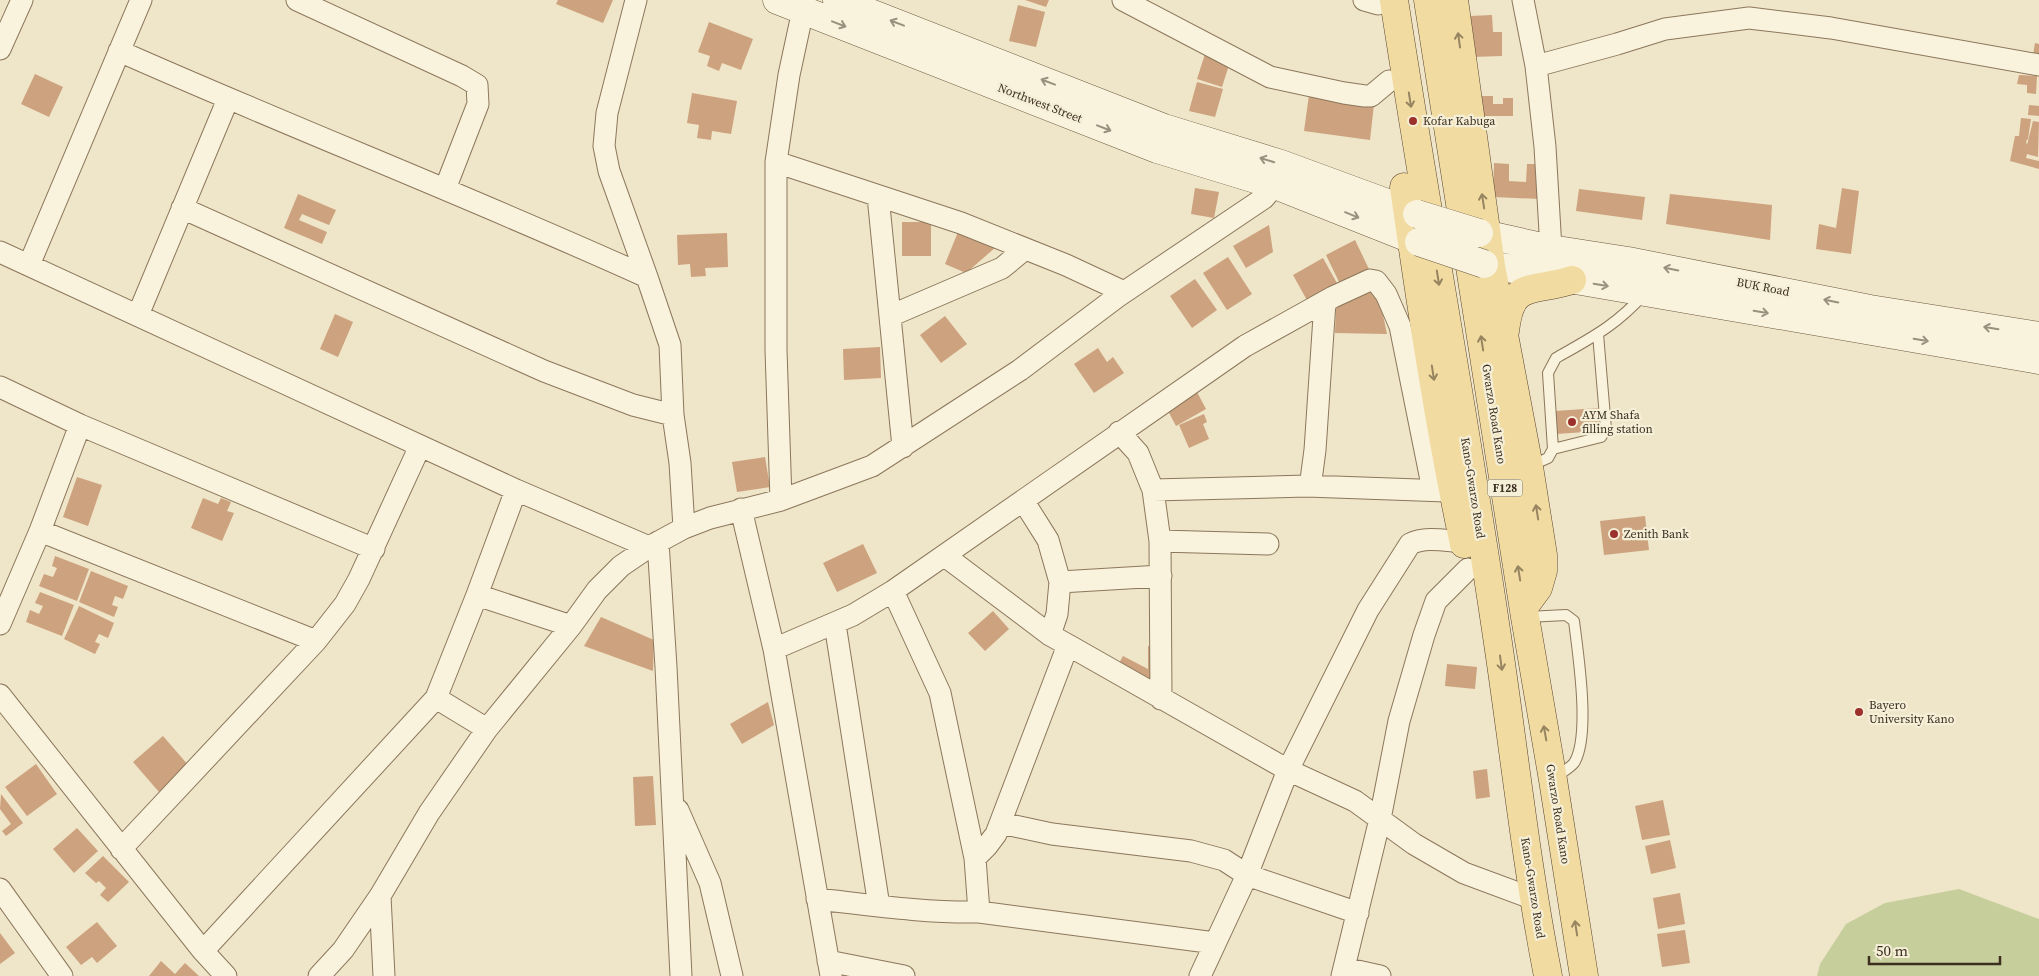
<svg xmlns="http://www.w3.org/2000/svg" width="2039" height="976" font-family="'Source Serif 4',serif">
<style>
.green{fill:#c6ce9b}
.building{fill:#cda27e}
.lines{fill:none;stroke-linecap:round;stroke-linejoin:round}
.lane-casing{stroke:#8b775c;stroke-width:12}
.street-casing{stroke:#8b775c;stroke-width:23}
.secondary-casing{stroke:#6d583f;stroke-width:29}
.primary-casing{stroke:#594530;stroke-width:29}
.lane{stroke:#f9f2dc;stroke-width:10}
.street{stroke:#f9f2dc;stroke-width:21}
.secondary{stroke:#f9f2dc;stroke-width:28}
.primary{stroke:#f1dba1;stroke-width:28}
.secondary-bridge-casing{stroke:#6d583f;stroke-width:29;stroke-linecap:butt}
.secondary-bridge{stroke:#f9f2dc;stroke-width:28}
.oneway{stroke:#9a907e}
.oneway2{stroke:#968560}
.poi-dot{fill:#9b302c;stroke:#f6efd8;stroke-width:2}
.labels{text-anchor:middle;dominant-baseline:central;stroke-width:4.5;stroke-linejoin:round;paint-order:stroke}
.shield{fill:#f6efd8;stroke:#746957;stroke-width:1}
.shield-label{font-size:11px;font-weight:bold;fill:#3c2f20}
.street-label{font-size:12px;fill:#3c2f20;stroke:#f6efd8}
.poi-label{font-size:12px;fill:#3c2f20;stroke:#f6efd8;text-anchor:start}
</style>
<rect width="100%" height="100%" fill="#efe5c8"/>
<path class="green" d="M1959,889L2039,919V976H1817L1820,964L1846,924L1885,903Z"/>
<path class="building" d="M558,0H613L603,23L556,4Z
M1025,0H1049L1046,7Z
M1018,5L1045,12L1036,47L1009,41Z
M1492,15L1493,32H1502V56L1471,57L1470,16Z
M709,22L753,39L741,70L722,63L719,71L707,66L710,56L698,52Z
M2035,43L2039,44V56L2033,55Z
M1205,54L1230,62L1222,87L1197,79Z
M35,74L63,87L49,117L21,104Z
M2019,75L2037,76L2036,94L2027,93V85L2017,84Z
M1197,82L1223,89L1215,117L1189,111Z
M692,93L737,101L731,134L712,131L711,140L697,138L699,125L687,123Z
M1309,95L1374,104L1370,140L1304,131Z
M1477,96H1493V104H1503V98H1513V116H1478Z
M2029,105L2039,106V116L2028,115Z
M2021,118L2031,119L2028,139L2026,141L2027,145L2033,121L2039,122L2038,157L2027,154L2026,158L2039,161V169L2010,161L2015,136H2019Z
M1494,163L1509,164V181L1526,182L1527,164H1542L1540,199L1493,197Z
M1195,188L1219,192L1214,218L1191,214Z
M1842,188L1859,191L1851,254L1816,249L1819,224L1836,228Z
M1579,189L1645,197L1642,220L1576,211Z
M298,194L336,210L329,225L302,214L299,220L327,232L322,244L284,228Z
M1670,194L1772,205L1770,240L1666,224Z
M902,222H931V256H902Z
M1269,225L1273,252L1246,268L1233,246Z
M958,232L996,247L966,273L945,264Z
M727,233L728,267L705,268L706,276L691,277L690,264L678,265L677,235Z
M1355,240L1369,269L1340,284L1326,255Z
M1228,257L1252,294L1227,310L1203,273Z
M1323,258L1338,285L1308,302L1293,275Z
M1195,279L1217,310L1192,328L1170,296Z
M1377,287L1387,334L1335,333L1336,307Z
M335,314L353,322L338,357L320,349Z
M945,316L967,344L941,363L920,335Z
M880,347L881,378L844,380L843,349Z
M1098,348L1107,362L1113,357L1124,373L1094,393L1074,364Z
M1197,392L1206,409L1176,426L1167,409Z
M1599,408L1600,431L1556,434L1555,411Z
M1204,414L1207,422L1203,424L1209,439L1189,448L1179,425Z
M765,457L770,487L737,492L732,462Z
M77,477L102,485L88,526L63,517Z
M203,498L218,504L221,498L231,502L227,511L234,513L222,541L191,528Z
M1645,516L1649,550L1604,555L1600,521Z
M863,544L877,573L837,592L823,563Z
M55,556L89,569L77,601L39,586L44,574L53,577L57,568L52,566Z
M91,571L128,586L123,599L115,596L112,605L118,607L114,617L79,602Z
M40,592L74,605L62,636L26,622L30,610L39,614L43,606L35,603Z
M79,606L114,623L108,638L99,634L95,642L100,644L95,654L64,639Z
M993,611L1009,629L985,651L968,633Z
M601,617L654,640L653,671L584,646Z
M1148,646H1155L1156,688L1117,667L1123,656L1148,669Z
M1447,664L1477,667L1475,689L1445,686Z
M768,702L774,725L742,744L730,724Z
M163,736L189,766L159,792L133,762Z
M36,764L57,794L27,816L5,787Z
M1487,769L1490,797L1476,799L1473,771Z
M653,776L656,825L635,826L633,777Z
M1,794L23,823L6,836L2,831L11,824L0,809Z
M1663,800L1670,835L1642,840L1635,806Z
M77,828L98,851L74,873L53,849Z
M1670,840L1676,868L1651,874L1645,846Z
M103,856L129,882L108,902L100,895L106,888L99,881L96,883L85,873Z
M1680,893L1685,924L1658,929L1653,898Z
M97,922L117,946L97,963L92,957L81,965L66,947Z
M1685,930L1690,963L1662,967L1657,934Z
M0,933L15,953L0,964Z
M161,961L175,974L185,963L199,976H149Z"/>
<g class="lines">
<defs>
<path id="lane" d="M1553,449L1601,437L1606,429L1598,334
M1530,466L1548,458L1553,449L1548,373L1556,358C1591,338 1617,325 1644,294
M1527,617L1566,615L1574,621C1578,654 1591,736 1574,763C1570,768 1561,773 1556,777"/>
<path id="street" d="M297,0L462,76L477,85L478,104L445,189
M636,0L607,113L604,146L609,171L647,277L670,345L673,415L680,463L684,528
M1123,0L1270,77L1344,93L1365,96H1371L1389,81
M1364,0L1378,4
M1523,0L1536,66L1545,147L1551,249
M0,49L22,0
M119,51C295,129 473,198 647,277
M1536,66L1617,44L1665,29L1749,18L1831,28L2039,65
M776,162L961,223L1066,265L1124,292
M878,196L903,447
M182,208L544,371L633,405L673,415
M0,252L516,490L649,547
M29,265L141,0
M138,315L228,99
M890,316L1002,268L1025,249
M0,387L80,425L374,549
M1119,432L1138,453L1153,490L1160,541L1161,699
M1307,486L1311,480L1315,450L1325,302
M1153,490L1307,486L1446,491
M781,500L776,350V162L789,75L803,10
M1024,502L1048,540L1060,582L1057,614L1050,635
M741,509L774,649L831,976
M40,531L316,641
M1160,541L1268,544
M658,542L666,667L681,976
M945,556L1050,635L1068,645L1288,770L1355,801L1414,844L1464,873L1534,899
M1060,582L1161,576
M893,591L940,693L975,858L979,912
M477,595L571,626
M0,624L40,531L80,425
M835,624L879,906
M774,649L853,615L893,591L1245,346L1333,297L1370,280L1376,281L1386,294L1400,326L1433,490
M0,695L203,951L226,976
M436,698L487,729
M678,810L710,883L732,976
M1001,823L1052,834L1191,851L1224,860L1247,875L1358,913
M121,849L316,641L345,604L359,579L420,446
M975,858L987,846L996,834L1068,645
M0,889L62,976
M380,896L384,976
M817,899C871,905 925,913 979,912L1215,943
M203,951L436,698L477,595L516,490
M828,961L904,976
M1344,968L1380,976
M319,976L343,950L380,896L429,813L487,729L571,626L597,590L621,566L649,547L684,528L710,518L781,500L872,466L1020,370L1117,297L1264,198L1275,185
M1200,976L1247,875L1288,770L1368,610L1410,544C1426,536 1446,541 1463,542
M1342,976L1380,819L1399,721L1424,635L1436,601L1468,569"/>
<path id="secondary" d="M777,0L1157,149L1275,185L1419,242
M837,0L1164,128L1281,164L1417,214
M1479,233L1551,249L1628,261L1870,309L2039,336
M1484,264L2039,360"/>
<path id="primary" d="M1394,0C1426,208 1464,415 1495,623C1513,740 1525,859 1548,976
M1428,0L1525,617L1553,780L1584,976
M1454,0L1491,266L1529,467L1543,555V571L1538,588L1524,607
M1404,187C1421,306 1439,426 1464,544
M1505,331C1511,278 1533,293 1572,280"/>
</defs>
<use href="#lane" class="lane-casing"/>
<use href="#street" class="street-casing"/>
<use href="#secondary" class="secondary-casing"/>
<use href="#primary" class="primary-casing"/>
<use href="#lane" class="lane"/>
<use href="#street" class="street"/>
<use href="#secondary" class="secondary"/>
<use href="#primary" class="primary"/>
<defs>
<path id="secondary-bridge" d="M1417,214L1479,233
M1419,242L1484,264"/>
</defs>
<use href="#secondary-bridge" class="secondary-bridge-casing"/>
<use href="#secondary-bridge" class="secondary-bridge"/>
</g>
<defs><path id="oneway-shaft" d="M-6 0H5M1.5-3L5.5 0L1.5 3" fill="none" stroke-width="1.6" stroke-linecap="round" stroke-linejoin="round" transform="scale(1.25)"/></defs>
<g class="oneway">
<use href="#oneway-shaft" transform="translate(897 23) rotate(-159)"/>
<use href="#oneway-shaft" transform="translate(839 24) rotate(21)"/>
<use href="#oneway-shaft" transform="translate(1048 82) rotate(-159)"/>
<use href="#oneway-shaft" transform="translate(1104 128) rotate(21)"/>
<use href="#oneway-shaft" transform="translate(1267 160) rotate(-163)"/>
<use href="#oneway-shaft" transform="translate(1352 215) rotate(22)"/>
<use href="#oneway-shaft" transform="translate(1671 269) rotate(-169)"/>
<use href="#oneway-shaft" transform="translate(1601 285) rotate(10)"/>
<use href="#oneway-shaft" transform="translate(1831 301) rotate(-169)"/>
<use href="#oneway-shaft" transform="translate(1761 312) rotate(10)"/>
<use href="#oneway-shaft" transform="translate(1991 328) rotate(-171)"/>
<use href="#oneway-shaft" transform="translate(1921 340) rotate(10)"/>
</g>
<g class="oneway2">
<use href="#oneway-shaft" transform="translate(1459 40) rotate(-98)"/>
<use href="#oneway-shaft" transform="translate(1410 100) rotate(81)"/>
<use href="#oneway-shaft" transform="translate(1483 201) rotate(-99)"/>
<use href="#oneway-shaft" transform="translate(1438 278) rotate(81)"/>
<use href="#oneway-shaft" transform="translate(1482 343) rotate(-99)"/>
<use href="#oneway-shaft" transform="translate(1433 373) rotate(81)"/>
<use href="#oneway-shaft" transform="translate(1537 512) rotate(-99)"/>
<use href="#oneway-shaft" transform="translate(1519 573) rotate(-99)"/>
<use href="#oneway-shaft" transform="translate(1501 663) rotate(82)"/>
<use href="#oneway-shaft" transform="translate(1545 733) rotate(-100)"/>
<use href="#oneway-shaft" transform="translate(1576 928) rotate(-99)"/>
</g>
<g class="poi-dot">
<circle cx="1413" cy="121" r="5"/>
<circle cx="1572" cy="422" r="5"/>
<circle cx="1614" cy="534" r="5"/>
<circle cx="1859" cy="712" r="5"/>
</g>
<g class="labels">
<rect class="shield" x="1487.5" y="479.5" width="35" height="17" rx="4"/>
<g class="shield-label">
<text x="1505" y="488">F128</text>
</g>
<g class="street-label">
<text transform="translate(1040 103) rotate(21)">Northwest Street</text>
<text transform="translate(1763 287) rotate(11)">BUK Road</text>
<text transform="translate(1494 414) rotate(81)">Gwarzo Road Kano</text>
<text transform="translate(1473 488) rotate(81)">Kano-Gwarzo Road</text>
<text transform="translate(1558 814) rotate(81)">Gwarzo Road Kano</text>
<text transform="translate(1533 888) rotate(81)">Kano-Gwarzo Road</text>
</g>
<g class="poi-label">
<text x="1423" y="121">Kofar Kabuga</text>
<text x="1582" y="415">AYM Shafa<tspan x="1582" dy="14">filling station</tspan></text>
<text x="1624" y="534">Zenith Bank</text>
<text x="1869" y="705">Bayero<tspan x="1869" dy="14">University Kano</tspan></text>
</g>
</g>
<path d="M1869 956v8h131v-8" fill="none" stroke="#3c2f20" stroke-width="2.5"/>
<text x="1876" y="956" font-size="15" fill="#3c2f20" stroke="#f6efd8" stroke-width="4" paint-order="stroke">50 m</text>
</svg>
